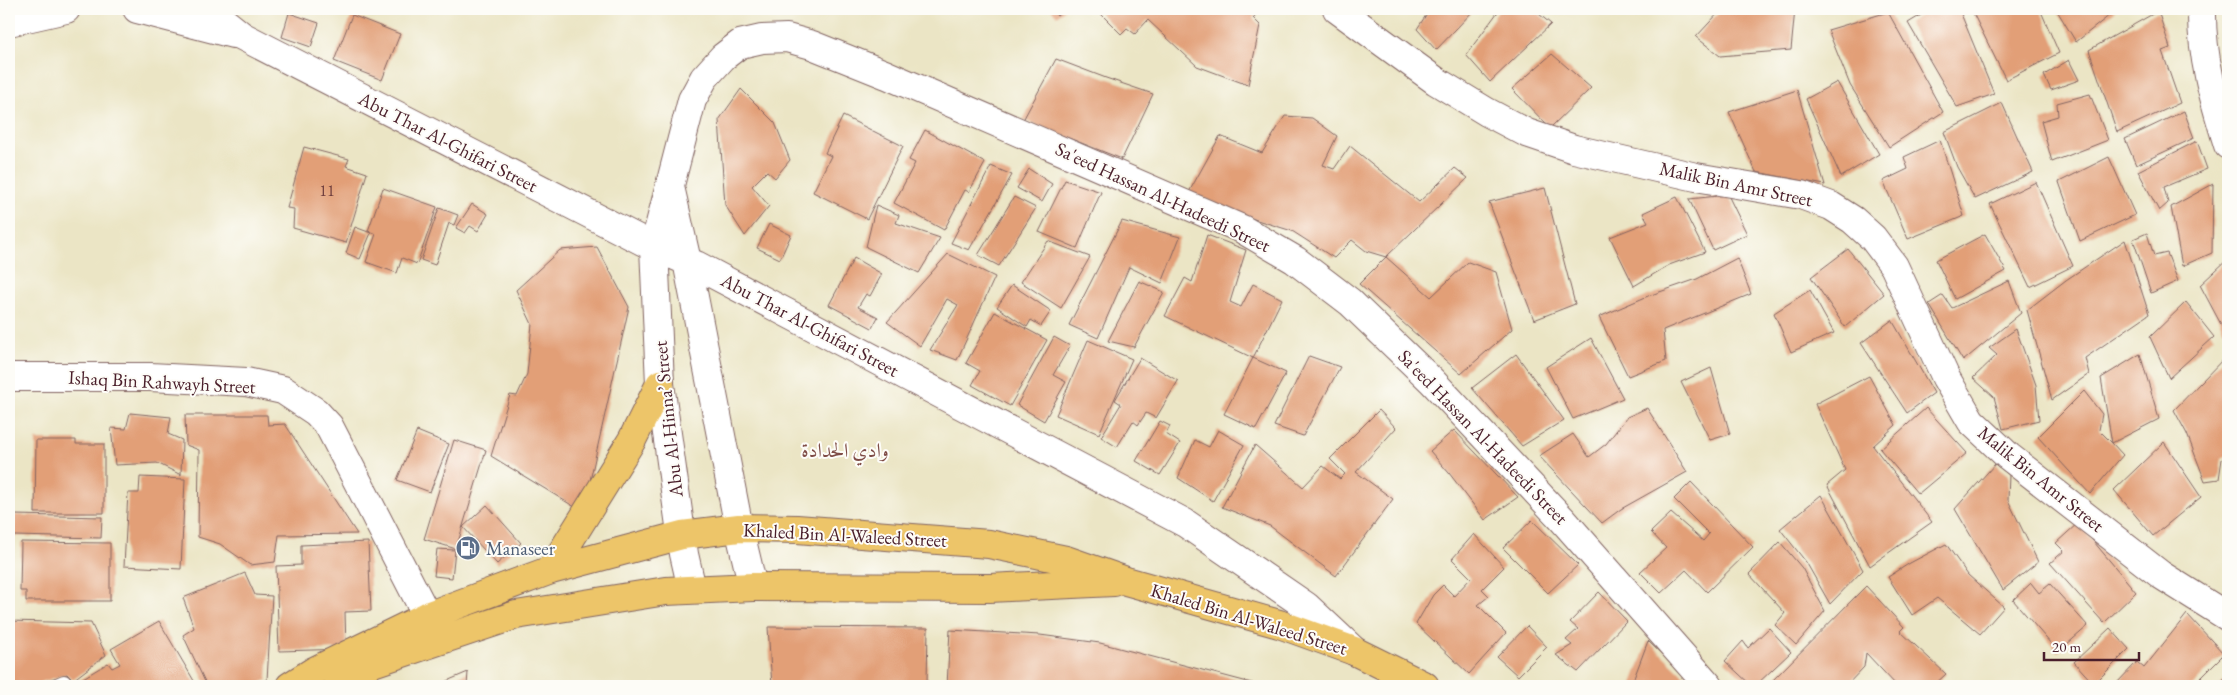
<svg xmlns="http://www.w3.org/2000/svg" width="2237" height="695" font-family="'EB Garamond',Amiri,serif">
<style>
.building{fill:#e29f77}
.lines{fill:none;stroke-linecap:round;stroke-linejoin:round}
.service-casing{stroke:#826461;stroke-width:16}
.minor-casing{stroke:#826461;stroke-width:30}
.tertiary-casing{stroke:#826461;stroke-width:30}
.primary-casing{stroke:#826461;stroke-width:30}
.service{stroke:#fff;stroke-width:14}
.minor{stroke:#fff;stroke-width:28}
.tertiary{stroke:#fff;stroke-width:28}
.primary{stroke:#edc569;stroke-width:28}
.labels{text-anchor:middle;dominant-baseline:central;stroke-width:4;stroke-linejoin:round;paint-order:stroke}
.number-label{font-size:16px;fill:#703f3e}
.street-label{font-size:19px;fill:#4a1f2b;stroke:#fdfcf7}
.service-label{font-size:19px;fill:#4e5e75;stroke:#fdfcf7;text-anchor:start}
.neighbourhood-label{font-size:20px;fill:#7f4c46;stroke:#fdfcf7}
</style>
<rect width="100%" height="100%" fill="#fdfcf7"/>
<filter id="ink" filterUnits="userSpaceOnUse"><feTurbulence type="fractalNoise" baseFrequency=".02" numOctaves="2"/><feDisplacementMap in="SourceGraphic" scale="10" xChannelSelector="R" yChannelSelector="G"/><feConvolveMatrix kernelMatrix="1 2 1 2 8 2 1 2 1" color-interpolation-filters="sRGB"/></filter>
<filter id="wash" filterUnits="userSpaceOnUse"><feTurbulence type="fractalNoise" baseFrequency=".0096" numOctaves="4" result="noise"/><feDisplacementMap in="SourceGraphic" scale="20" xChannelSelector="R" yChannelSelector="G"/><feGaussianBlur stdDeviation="1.12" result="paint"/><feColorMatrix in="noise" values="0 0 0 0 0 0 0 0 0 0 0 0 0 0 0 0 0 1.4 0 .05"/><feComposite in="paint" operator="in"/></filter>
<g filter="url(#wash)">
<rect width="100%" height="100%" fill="#ebe5c5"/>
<g id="blocks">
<path class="building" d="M1051,9H1065L1057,16Z
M1096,9H1201L1206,14L1210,9H1261L1253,18L1260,25L1248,85L1197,66L1148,20L1135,34L1127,28L1121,34Z
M1430,9H1475L1436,50L1417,29Z
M1500,9H1533L1551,24L1490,82L1466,55Z
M1722,9H1795L1791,50L1720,56L1696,37Z
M1931,9H1959L1994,94L1957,107L1908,23Z
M1971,9H2040L2059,53L2006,80Z
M2056,9H2113L2115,11L2076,42Z
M2158,11L2170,48L2162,51L2180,103L2117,132L2089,50Z
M1888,12L1943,112L1889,147L1850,85L1828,30Z
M289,13L319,23L311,47L282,37Z
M352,15L400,34L382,80L334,61Z
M1552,54L1591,88L1550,128L1512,89Z
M1056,59L1106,78L1153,94L1122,159L1023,120Z
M2069,60L2079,80L2051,90L2044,75Z
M1837,82L1879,154L1841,177L1806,99Z
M741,89L775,123L790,160L775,178L767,171L752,186L769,206L745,236L725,205L719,120Z
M1797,90L1825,185L1756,172L1729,112Z
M2090,94L2108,140L2052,162L2041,121L2058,116L2057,103Z
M2002,103L2033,172L1975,199L1957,167L1944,132Z
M2184,111L2194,138L2136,165L2125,139Z
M843,116L903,146L867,219L813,192L831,156L825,153Z
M1285,116L1312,118L1337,136L1323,165L1334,169L1350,146L1419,202L1455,168L1468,178L1386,257L1366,251L1352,240L1334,258L1292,231L1238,214L1189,192L1220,136L1262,153Z
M925,130L985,163L969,192L965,190L944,230L894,203L915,163L909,160Z
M1940,140L1964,216L1908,239L1883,181L1908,169L1904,157Z
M2197,141L2207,169L2164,187L2168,203L2159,211L2138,171Z
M304,147L349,159L346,166L367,173L346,243L293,228L294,209L287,208Z
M2109,157L2135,215L2080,241L2059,182Z
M991,166L1012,175L969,250L951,243Z
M1029,169L1052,184L1042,202L1017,188Z
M1065,180L1101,192L1077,248L1039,232Z
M2036,182L2073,266L2030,287L1990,204Z
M2213,184L2212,253L2182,266L2171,207Z
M383,188L437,207L417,264L402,258L397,273L366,262L376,234L368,231Z
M1545,188L1575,304L1534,320L1489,202Z
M1728,195L1747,234L1713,250L1689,199Z
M1014,197L1036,208L999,266L978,255Z
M1677,197L1705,252L1669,265L1634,286L1610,237L1648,222L1643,213Z
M472,204L488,214L478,231L470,226L465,233L456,228Z
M876,205L899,215L896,223L940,238L919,273L866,247Z
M439,208L458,215L454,225L449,223L435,265L421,260Z
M1122,221L1180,237L1162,283L1129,267L1098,338L1069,325Z
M769,224L791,235L780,259L757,248Z
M355,227L371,233L360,259L346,253Z
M2147,233L2154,256L2167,253L2178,281L2151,293L2133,239Z
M1985,234L2006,271L1955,299L1936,260Z
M1207,235L1246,250L1230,302L1241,307L1253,284L1282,299L1253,358L1286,373L1256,429L1224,414L1253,358L1165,316L1185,278L1192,282Z
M2125,240L2149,314L2085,358L2089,374L2052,400L2027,310L2066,280Z
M1048,241L1090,257L1061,308L1021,282Z
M597,247L629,307L583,512L491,456L510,395L517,396L527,374L532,324L516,290L560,250Z
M1848,249L1884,294L1845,327L1811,277Z
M948,254L995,277L957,360L930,350L958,305L947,299L920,346L887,322Z
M1386,257L1431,297L1468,262L1496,272L1512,329L1461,374L1359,284Z
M854,258L882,274L870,296L866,294L858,307L878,317L872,328L829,305Z
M1737,258L1751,294L1663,330L1666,361L1628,376L1599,317L1648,296L1697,279Z
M2228,259V327L2224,330L2200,285Z
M1139,281L1164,292L1134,347L1108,341Z
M2009,281L2021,313L1963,361L1929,304L1943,295L1952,308Z
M1012,285L1051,311L1041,326L1031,320L1027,327L997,307Z
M1810,290L1834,333L1791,352L1774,313Z
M2186,302L2214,337L2169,378L2150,337Z
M995,312L1047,340L1010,406L972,385L980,371L966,363Z
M1892,320L1934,393L1907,413L1861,343Z
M2016,329L2036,385L2039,420L2003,429L1994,397L1973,378L1997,355L1989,348Z
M1054,337L1070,346L1053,375L1066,382L1044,421L1017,405Z
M1591,338L1623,398L1573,419L1546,367Z
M1088,340L1132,359L1099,434L1056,415Z
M1516,354L1564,420L1522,446L1472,388Z
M2140,354L2159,419L2112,443L2123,455L2090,494L2038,437L2084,391L2102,414L2099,430L2112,443L2101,378Z
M2228,354V456L2222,459L2219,479L2205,481L2187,434L2174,410Z
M1309,356L1340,367L1303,436L1274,426Z
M1140,358L1178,381L1156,418L1146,413L1138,425L1133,421L1117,447L1101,437L1121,404L1115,400Z
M1711,368L1730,434L1710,440L1681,382Z
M1869,376L1896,425L1873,446L1932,522L1870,566L1827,485L1845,470L1815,404Z
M1647,408L1687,472L1621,509L1602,523L1539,456L1573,434L1589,457L1606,444L1627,417Z
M1926,408L1967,453L1918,494L1880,449Z
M1379,410L1396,428L1356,472L1393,499L1336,576L1270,526L1222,507L1255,445L1303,487L1323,466L1340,479L1345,474L1330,459Z
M130,413L171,417L168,434L182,440L181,475L157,463L115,465L111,428L126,429Z
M185,415H267L268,425L285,424L357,534L279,535L275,562L250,565L220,544L198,537L199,450L186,445Z
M1160,421L1170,426L1166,434L1180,443L1160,475L1136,461Z
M1218,430L1244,445L1213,501L1178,478L1195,440L1209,447Z
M1454,430L1518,497L1485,520L1449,473L1430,451Z
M417,431L449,444L430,492L397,480Z
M36,440H76V444H104V513H35Z
M454,440L486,450L456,549L424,539Z
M2164,442L2201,497L2153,536L2114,490Z
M1995,464L2009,475L2008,500L2038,562L2003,590L1955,509Z
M140,477L185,479L181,569L124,566L128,493H139Z
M1691,482L1753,547L1707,592L1686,570L1661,593L1640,572L1666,548L1651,532L1671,513L1703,541L1709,534L1674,499Z
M1821,495L1863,570L1830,604L1806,562L1780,529Z
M487,505L521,543L497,564L463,527Z
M15,515L102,517L101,538L14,536Z
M1532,520L1578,565L1548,593L1503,548Z
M2078,523L2136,592L2104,623L2050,563L2064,551L2056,543Z
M1474,534L1504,567L1482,589L1489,596L1478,605L1506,633L1469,674L1416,624L1433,595L1443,585L1454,596L1471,578L1452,559Z
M21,542L110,543V601H26V591H20Z
M368,542L371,611L345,612L346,649L279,651L276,566L301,565V545Z
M1780,542L1802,568L1825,611L1796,645L1775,625L1785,613L1749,574Z
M1946,544L1968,575L2004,607L1980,634L1937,598L1912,615L1888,577L1910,563Z
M437,549L455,550L452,578L434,576Z
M245,573L255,595L272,596L267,680L253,686H207L183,635L194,628L183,598Z
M2031,583L2039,593L2050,584L2088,626L2058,652L2013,600Z
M1866,586L1904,627L1900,631L1946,674L1933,686H1897L1866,653L1864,667L1846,686H1767Z
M1599,592L1627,621L1578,672L1556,655L1572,645L1566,640L1578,629L1570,622Z
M2187,614L2224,654L2192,686H2114L2137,662L2144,668Z
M9,621L91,623L106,655L73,680L67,674L29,686H9Z
M159,621L197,686H70L108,663L112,668L120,664L111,649Z
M1527,626L1547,647L1518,676L1497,657Z
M768,627L928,628L927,683L933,684V686H772Z
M1769,628L1791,652L1755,686H1752L1725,661L1743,641L1748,648Z
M2110,628L2129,649L2094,684L2074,662Z
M950,630L1040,635L1100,643L1263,686H947Z
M1648,641L1695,686H1631Z
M468,672L467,686H435Z
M2225,678L2228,680V686H2219Z"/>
</g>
</g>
<g filter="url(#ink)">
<use href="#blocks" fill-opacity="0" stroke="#826461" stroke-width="1"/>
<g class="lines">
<defs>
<path id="service" d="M55,686L64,682"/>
<path id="minor" d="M1337,9L1436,81L1487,112L1527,133L1574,149L1696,177L1801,195L1831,206L1853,220L1873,238L1894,266L1946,378L1971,421L2008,456L2161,575L2228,617
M2202,9C2201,56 2214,100 2228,145
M9,22L66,9
M671,191L687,261
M654,247L692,100L704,78L723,57L740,44L762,39L787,38L812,45L887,75L1242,229L1295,260L1350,302L1432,381L1562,519L1709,686
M9,377H150L246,382L283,390L316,412L329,426L427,616"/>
<path id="tertiary" d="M137,9L233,34
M208,9L242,36L654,247L696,265L1185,523L1306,606L1354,651
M654,247L660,384L684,554L692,589
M687,261L739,528L753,587"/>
<path id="primary" d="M551,570L632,440L660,384
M337,675L516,615L666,591L753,587L990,588L1114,582
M290,686L314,671L427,616L551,570L682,535L739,528L797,529L989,544L1066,560L1126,581L1279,624L1354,651L1425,686"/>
</defs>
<use href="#service" class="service-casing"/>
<use href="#minor" class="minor-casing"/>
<use href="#tertiary" class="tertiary-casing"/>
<use href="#primary" class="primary-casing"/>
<use href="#service" class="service"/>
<use href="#minor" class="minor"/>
<use href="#tertiary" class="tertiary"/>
<use href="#primary" class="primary"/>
</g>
</g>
<defs>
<symbol id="fuel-disc" viewBox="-11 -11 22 22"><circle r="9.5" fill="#5c6f8a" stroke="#fdfcf7"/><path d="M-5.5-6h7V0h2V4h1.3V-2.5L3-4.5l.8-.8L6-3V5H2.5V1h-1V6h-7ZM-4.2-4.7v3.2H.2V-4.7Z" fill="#fff"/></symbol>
</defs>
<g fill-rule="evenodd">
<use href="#fuel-disc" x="454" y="534" width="28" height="28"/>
</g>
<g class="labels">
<g class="number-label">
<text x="327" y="190">11</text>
</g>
<g class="street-label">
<text transform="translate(448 142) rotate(27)">Abu Thar Al-Ghifari Street</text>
<text transform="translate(1736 184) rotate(12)">Malik Bin Amr Street</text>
<text transform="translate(1163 197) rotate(25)">Sa'eed Hassan Al-Hadeedi Street</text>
<text transform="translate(810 325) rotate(28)">Abu Thar Al-Ghifari Street</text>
<text transform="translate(162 382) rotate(3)">Ishaq Bin Rahwayh Street</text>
<text transform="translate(668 419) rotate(-96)">Abu Al-Hinna’ Street</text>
<text transform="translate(1483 437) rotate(46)">Sa'eed Hassan Al-Hadeedi Street</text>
<text transform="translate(2041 479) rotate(39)">Malik Bin Amr Street</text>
<text transform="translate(845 535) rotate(3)">Khaled Bin Al-Waleed Street</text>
<text transform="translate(1249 619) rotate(17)">Khaled Bin Al-Waleed Street</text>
</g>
<g class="service-label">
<text x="486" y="548">Manaseer</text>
</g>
<g class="neighbourhood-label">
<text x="845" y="450">وادي الحدادة</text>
</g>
</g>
<rect width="2237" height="695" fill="none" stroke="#fdfcf7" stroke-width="30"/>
<path d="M2044 652v8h95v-8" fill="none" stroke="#4a1f2b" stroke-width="2.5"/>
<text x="2052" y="652" font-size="15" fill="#4a1f2b" stroke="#fdfcf7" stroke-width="4" paint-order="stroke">20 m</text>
</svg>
